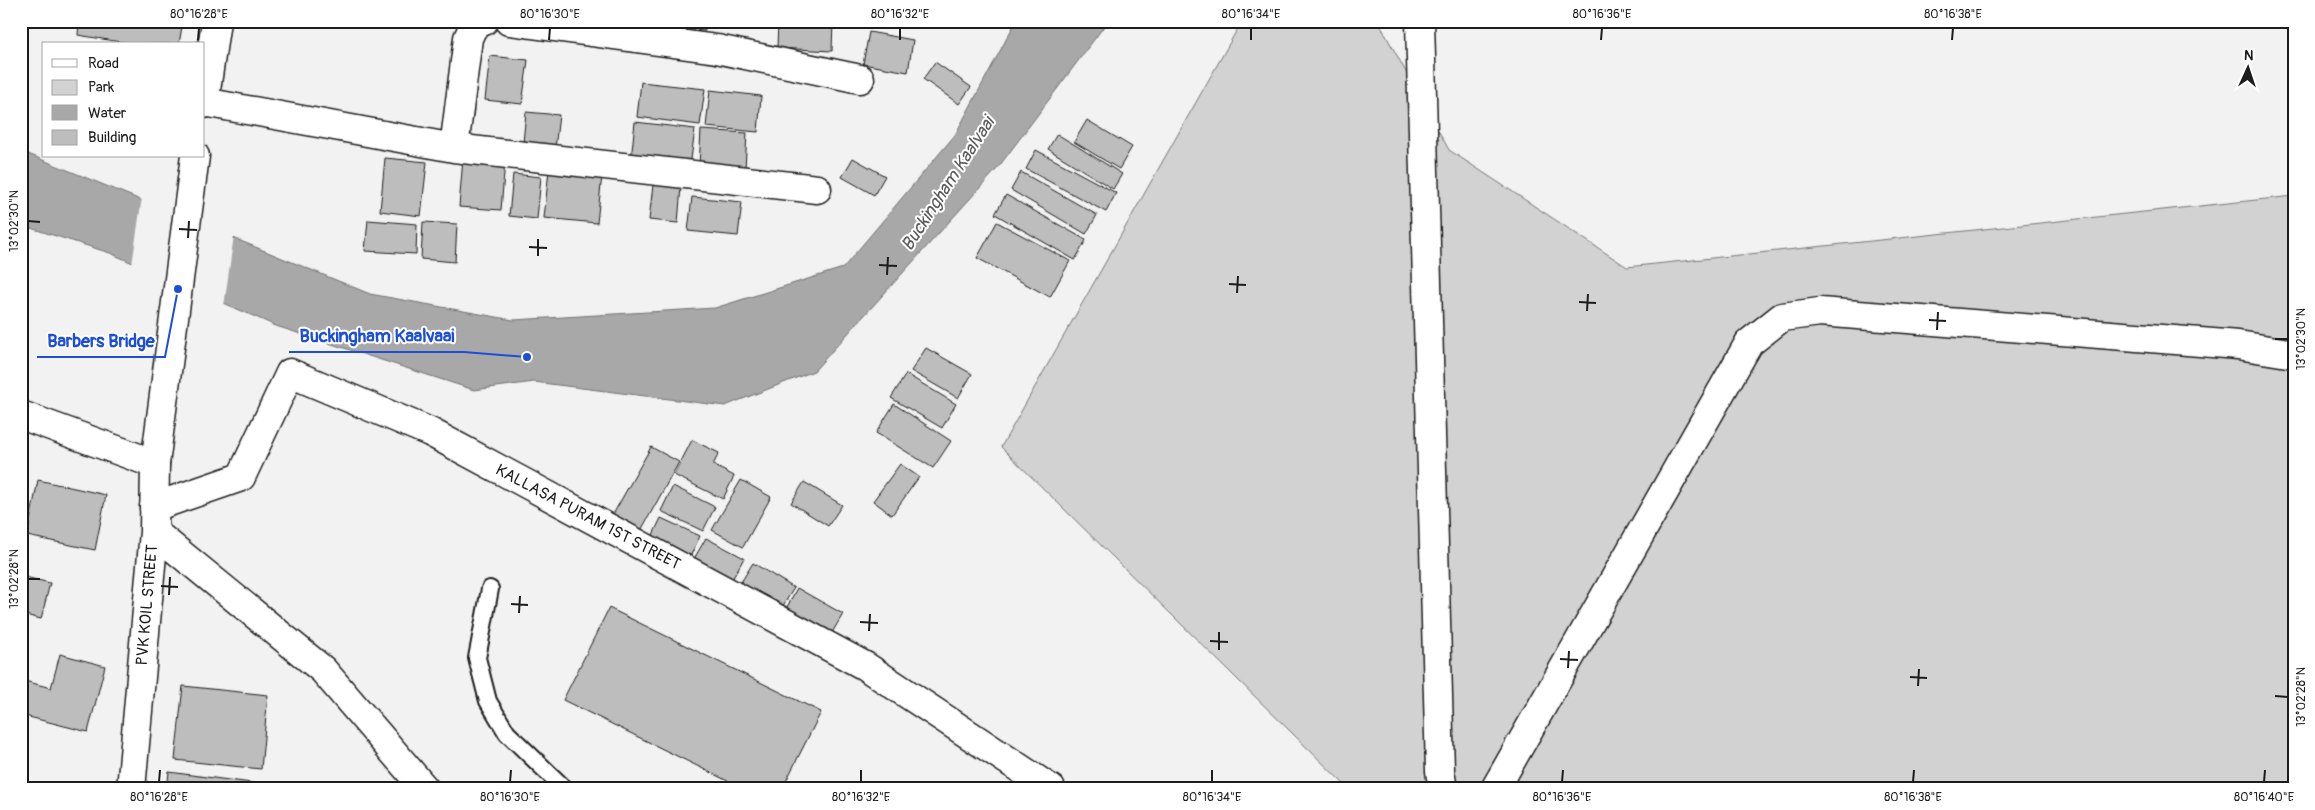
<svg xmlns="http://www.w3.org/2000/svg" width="2315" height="810" font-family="Pangolin,sans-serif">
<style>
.green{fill:#d2d2d2;stroke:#777}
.water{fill:#a8a8a8;stroke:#707070}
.pier{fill:#f2f2f2}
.building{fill:#bdbdbd;stroke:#1c1c1c}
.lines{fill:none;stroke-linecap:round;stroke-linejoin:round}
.lane-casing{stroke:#1c1c1c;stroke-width:20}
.street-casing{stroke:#1c1c1c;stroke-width:31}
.secondary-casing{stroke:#1c1c1c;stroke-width:31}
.lane{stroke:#fff;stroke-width:16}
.street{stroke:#fff;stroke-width:28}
.secondary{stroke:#fff;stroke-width:28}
.ticks{fill:none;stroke:#1c1c1c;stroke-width:2}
.labels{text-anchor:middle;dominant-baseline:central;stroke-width:4;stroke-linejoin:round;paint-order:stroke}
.street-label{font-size:16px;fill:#1c1c1c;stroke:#fff}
.water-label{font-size:18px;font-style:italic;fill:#5b5b5b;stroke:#fff}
.leader{fill:none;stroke:#1d4ed8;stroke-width:2}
.callout-dot{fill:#1d4ed8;stroke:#fff;stroke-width:2}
.callout-label{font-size:18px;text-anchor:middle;font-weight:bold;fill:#1d4ed8;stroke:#fff;stroke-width:4;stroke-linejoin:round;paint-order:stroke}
.neatline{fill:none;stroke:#1c1c1c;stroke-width:2}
.ticks-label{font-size:12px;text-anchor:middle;fill:#1c1c1c}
</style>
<rect width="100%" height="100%" fill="#f2f2f2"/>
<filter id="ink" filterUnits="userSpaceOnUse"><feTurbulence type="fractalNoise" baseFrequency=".02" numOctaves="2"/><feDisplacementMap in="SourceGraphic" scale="10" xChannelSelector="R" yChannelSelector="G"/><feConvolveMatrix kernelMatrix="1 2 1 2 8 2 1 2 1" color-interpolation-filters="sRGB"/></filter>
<g filter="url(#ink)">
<path class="green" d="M1242,21H1378L1449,150L1627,267L2294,196V789H1349L1001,447Z"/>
<path class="water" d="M1016,21H1108L997,169L814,371L725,406L534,382L474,390L276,326L110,253L21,225V151L370,294L513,320L715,308L843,268L955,135Z"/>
<path class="pier" d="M142,197L234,235L224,306L132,265Z"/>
<path class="building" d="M183,21L179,44H133L78,35L79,22Z
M678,21H706L705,31L678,29Z
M778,21H833L832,51L777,48Z
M869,32L913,40L908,72L863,64Z
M490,56L528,60L522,104L485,100Z
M935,62L971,87L959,104L923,79Z
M641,82L705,89L700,125L637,117Z
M710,90L761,96L758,132L706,127Z
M526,112L559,115L554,157L522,153Z
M1087,120L1132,147L1119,169L1074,142Z
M635,122L695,129L690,167L631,160Z
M701,130L747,133L745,169L699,167Z
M1057,134L1122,174L1113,189L1048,149Z
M1036,150L1116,193L1106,212L1026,169Z
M385,158L427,162L421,216L380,211Z
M463,158L505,161L501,210L459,207Z
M853,158L885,176L874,195L842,177Z
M549,170L602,175L597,223L544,218Z
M1021,172L1097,215L1086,234L1011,190Z
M513,174L541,177L537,219L509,216Z
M653,185L681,187L678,223L649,220Z
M1006,195L1086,240L1075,260L995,214Z
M692,197L742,202L738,236L688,231Z
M368,220L417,224L416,254L365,251Z
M423,222L457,224L455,262L421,259Z
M997,222L1070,261L1050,297L977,258Z
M926,348L972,374L958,398L911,371Z
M906,374L956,404L942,428L891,398Z
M894,404L951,441L933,468L876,433Z
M692,440L719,453L713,465L734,476L723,499L674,475Z
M651,447L679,462L639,534L611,518Z
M900,464L919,477L892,515L873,501Z
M38,480L106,495L95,550L27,536Z
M741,480L771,497L743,547L712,530Z
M804,482L842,505L828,526L791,503Z
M673,486L715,507L703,531L661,511Z
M661,518L700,536L690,557L651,539Z
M706,538L744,558L729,585L691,564Z
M753,563L794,588L779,612L738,587Z
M21,576L50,583L41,619L21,614Z
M797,588L843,614L830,636L785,611Z
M609,608L821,712L782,789H744L563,700Z
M60,654L105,666L88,732L21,715V680L51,688Z
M183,686L268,695L261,769L175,760Z
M169,772L274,786V789H167Z"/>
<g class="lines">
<defs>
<path id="lane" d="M490,589L477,658L488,701L507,733L565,789"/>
<path id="street" d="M509,21L717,49L860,79
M1420,21L1440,771L1443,789
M204,102L454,148L817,189
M454,148L468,38L474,25L484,21
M21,415L155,464
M154,507L241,477L290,373L430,432L865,666L1051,789
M1495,789L1749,343L1782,317L1820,312L2238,345L2294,354"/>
<path id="secondary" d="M204,104L216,21
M154,532L323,670L425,789
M131,789L154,532L155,464L195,156"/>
</defs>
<use href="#lane" class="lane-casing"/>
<use href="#street" class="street-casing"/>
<use href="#secondary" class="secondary-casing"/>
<use href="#lane" class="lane"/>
<use href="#street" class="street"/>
<use href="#secondary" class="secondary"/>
</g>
</g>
<path class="ticks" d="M198,40L199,28M549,40L550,28M900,40V28M1251,40V28M1601,40L1602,28M1952,40L1953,28M28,221L40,222M179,229L197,230M188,238L189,221M529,247L547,248M538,256V239M879,265L897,266M887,275L888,257M1229,284L1246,285M1237,293L1238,276M1579,302L1596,303M1587,311L1588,294M1929,320L1946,321M1937,330L1938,312M2275,339H2288M28,579H40M161,586L178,587M169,595L170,577M511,604L528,605M519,613L520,596M860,622L878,623M869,631L870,614M1210,641L1228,642M1219,650V632M1560,659L1578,660M1568,668L1569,651M1910,677L1927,678M1918,686L1919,669M2275,696L2288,697M159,782L160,770M510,782L511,770M861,782V770M1212,782V770M1562,782L1563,770M1913,782L1914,770M2264,782L2265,770"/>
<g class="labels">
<g class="street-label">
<text transform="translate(588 517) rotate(28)">KALLASA PURAM 1ST STREET</text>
<text transform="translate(147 605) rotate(-85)">PVK KOIL STREET</text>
</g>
<g class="water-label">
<text transform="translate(948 184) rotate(-57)">Buckingham Kaalvaai</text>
</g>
</g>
<path class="leader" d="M527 357L464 352H289M178 289L165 357H37"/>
<g class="callout-dot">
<circle cx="527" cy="357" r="5"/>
<circle cx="178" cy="289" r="5"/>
</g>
<g class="callout-label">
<text x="377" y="342">Buckingham Kaalvaai</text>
<text x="101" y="347">Barbers Bridge</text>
</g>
<rect width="2315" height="810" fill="none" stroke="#fff" stroke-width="55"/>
<rect x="42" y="42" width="162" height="115" fill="#ffffff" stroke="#a4a4a4"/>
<rect x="52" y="59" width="25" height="8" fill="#ffffff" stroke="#a4a4a4"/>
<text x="88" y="68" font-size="15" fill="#1c1c1c">Road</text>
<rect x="52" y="80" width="25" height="15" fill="#d2d2d2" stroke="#a4a4a4"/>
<text x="88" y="92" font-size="15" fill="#1c1c1c">Park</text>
<rect x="52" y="105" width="25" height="15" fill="#a8a8a8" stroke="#a4a4a4"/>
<text x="88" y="118" font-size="15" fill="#1c1c1c">Water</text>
<rect x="52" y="130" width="25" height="15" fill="#bdbdbd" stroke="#a4a4a4"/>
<text x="88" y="142" font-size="15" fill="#1c1c1c">Building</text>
<g transform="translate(2248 68) rotate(3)" stroke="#ffffff" stroke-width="4" paint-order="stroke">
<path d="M0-4L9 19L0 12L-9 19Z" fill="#1c1c1c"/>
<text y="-8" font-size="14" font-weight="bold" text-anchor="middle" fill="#1c1c1c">N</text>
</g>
<rect x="28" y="28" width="2260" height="754" class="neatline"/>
<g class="ticks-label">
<text x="199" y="18">80°16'28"E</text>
<text x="550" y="18">80°16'30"E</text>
<text x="900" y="18">80°16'32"E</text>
<text x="1251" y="18">80°16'34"E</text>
<text x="1602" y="18">80°16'36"E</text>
<text x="1953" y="18">80°16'38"E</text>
<text transform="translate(14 221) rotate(-90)" y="4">13°02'30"N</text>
<text transform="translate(2301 339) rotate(-90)" y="4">13°02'30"N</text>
<text transform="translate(14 579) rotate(-90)" y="4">13°02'28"N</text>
<text transform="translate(2301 697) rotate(-90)" y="4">13°02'28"N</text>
<text x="159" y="801">80°16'28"E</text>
<text x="510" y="801">80°16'30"E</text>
<text x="861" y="801">80°16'32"E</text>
<text x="1212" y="801">80°16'34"E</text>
<text x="1562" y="801">80°16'36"E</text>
<text x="1913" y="801">80°16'38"E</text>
<text x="2264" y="801">80°16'40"E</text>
</g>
</svg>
